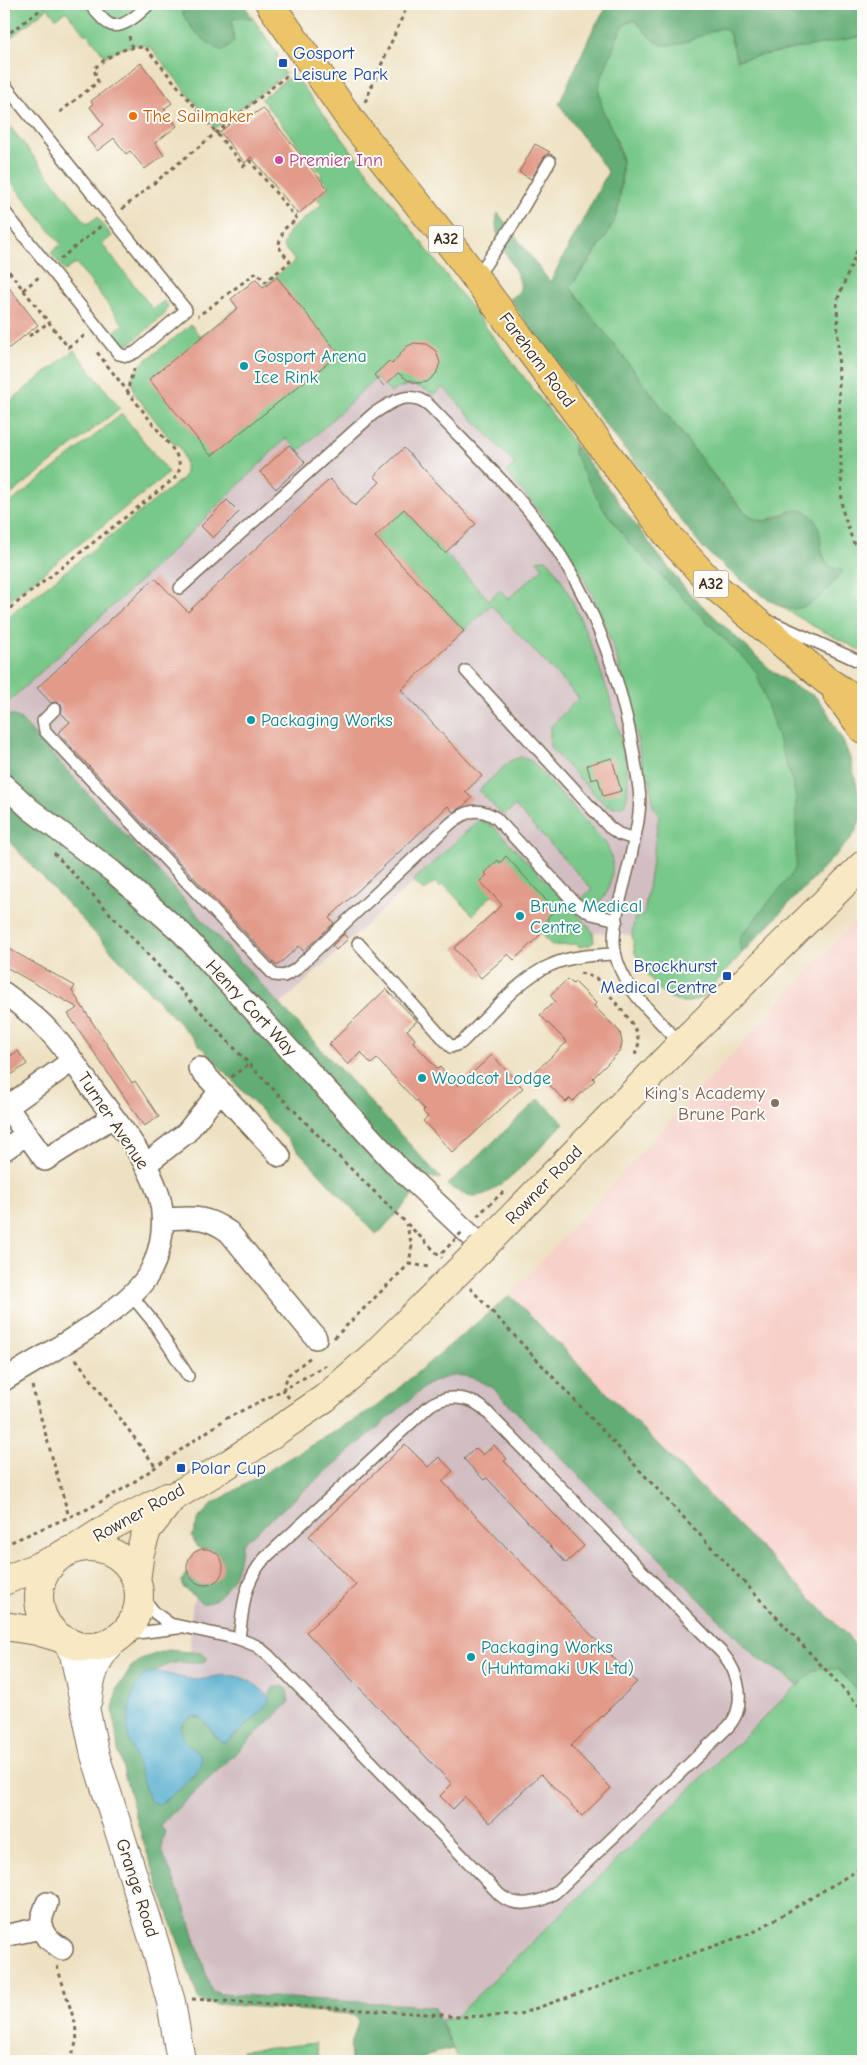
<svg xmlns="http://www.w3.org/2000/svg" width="867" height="2065" font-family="'Comic Neue',sans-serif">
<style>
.built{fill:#f7d0ca}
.industrial{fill:#d2bec2}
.green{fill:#78c889;stroke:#5a7954}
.forest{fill:#62ac75;stroke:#4e6b4a}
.water{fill:#4fabcd;stroke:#456a76}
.building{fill:#e29a89}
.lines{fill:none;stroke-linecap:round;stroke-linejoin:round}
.service-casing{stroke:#7a6a57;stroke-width:14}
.minor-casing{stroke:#7a6a57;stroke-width:24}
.tertiary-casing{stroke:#7a6a57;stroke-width:30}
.secondary-casing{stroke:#7a6a57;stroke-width:30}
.primary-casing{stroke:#7a6a57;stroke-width:30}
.path{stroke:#7a6a57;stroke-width:3;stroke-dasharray:4 4;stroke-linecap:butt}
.service{stroke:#fff;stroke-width:11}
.minor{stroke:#fff;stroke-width:21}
.tertiary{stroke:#fff;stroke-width:28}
.secondary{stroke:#f8e8c3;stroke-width:28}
.primary{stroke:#edc569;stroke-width:28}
.secondary-bridge-casing{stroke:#7a6a57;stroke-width:30;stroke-linecap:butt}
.path-bridge{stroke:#7a6a57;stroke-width:3;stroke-dasharray:4 4;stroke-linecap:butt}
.secondary-bridge{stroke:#f8e8c3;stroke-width:28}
.transit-dot{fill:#1a4fb4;stroke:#fdfcf7;stroke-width:2}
.food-dot{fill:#e8710a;stroke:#fdfcf7;stroke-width:2}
.hotel-dot{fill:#d1479c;stroke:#fdfcf7;stroke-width:2}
.culture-dot{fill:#0f9aa8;stroke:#fdfcf7;stroke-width:2}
.education-dot{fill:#8d6e63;stroke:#fdfcf7;stroke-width:2}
.labels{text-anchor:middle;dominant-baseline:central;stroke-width:4;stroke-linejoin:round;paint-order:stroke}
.shield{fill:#fdfcf7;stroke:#75695f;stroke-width:1}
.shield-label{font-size:16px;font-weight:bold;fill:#3b2a1e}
.transit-label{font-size:18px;fill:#164399;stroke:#fdfcf7;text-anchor:start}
.food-label{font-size:18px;fill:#c56008;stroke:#fdfcf7;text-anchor:start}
.hotel-label{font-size:18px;fill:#b23c85;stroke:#fdfcf7;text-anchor:start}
.culture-label{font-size:18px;fill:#0d838f;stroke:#fdfcf7;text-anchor:start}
.street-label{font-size:18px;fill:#3b2a1e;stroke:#fdfcf7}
.education-label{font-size:18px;fill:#785e54;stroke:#fdfcf7;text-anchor:end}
</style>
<rect width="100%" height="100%" fill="#fdfcf7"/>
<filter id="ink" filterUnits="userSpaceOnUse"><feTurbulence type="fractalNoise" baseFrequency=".02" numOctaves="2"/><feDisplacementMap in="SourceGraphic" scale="10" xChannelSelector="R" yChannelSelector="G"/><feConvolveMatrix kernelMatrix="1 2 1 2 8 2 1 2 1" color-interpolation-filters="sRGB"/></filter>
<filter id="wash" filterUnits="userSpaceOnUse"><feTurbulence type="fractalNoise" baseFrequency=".0096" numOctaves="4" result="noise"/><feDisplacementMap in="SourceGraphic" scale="20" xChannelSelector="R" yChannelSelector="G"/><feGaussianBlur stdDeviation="1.12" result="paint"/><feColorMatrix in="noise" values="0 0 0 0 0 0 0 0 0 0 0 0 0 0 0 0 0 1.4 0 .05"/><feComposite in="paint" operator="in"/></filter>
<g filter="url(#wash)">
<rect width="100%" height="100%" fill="#eee1c2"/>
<path class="built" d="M863,912V1654L845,1633L510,1295Z"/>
<path class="industrial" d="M376,378L391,393L396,389L409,385L423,388L434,395L443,387L515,464L506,472L556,532L583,576L608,632L624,677L645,779H650L653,806L659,815L644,914L632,927V935L593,932L489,823L479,821L280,1005L21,720L14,716L4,714V706L172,551L286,438L299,451Z
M510,1295L835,1649L455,2017L441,2020L210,2003L183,1932L119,1713L131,1681L190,1652L192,1608L202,1550L193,1541L192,1536L199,1518L276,1467L377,1406Z"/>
<path class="green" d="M4,4H243L278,55L276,60L285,74L215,128L151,48C135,40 121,50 105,56L87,33L85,35L66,11L56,18L48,8L4,43Z
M634,20C642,25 645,35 653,39C676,54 700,32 723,28L729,32L737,60L863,36V401L861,406C863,428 864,451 863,474C863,491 855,504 863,520V652L813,626L770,600C804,616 822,597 843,571L834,570L828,565L824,557L821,547L792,510L765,521L755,519L744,511L712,473L570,287C588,263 614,232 619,202C621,189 623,174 622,160C619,133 594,110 600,81C603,70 609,59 613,49C618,37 620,25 634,20Z
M292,77L298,80L574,443L598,498L764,673L801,800L802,867L742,953L703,997L690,1002H680L663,994L656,986L643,969L635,953L632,935L634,919L644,914L659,815L653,806L650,779H645C630,701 613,621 569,553C551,523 528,498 506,472L515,464L443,387L434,395C419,385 406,381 391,393L376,378L299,451L286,438L172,551L4,706V620L183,478C188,467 184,456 179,446L173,443L134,393L132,377L141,364L191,325L201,337L295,261L283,246L288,232L322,204L317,198L330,188L320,176L322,174L261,99L285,80Z
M4,119L87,224L97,217L112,236L102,244L153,309L164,301L168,305L165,314L131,343C122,346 118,339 113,333L123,324L76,263L65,271L51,253L61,244L4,173Z
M74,350L120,408L4,500V406Z
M122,414L169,473L4,604V508Z
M399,504L489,600L500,590L508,599L543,568L537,560L546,559C575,583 645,775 624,805L614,807L605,805L550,748V727L579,698L491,605L464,631L375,537L393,520Z
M521,757L531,761L607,845C609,850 611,855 612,861C614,879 605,917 581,899L592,889L515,806L503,816L479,790L510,761Z
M478,821H483L493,826L584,921L593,932L594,942L590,945L579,947L578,944L552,946L532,922L493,895C485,900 480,908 473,915L443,884L439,887L435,882L424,891L413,881Z
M823,1667L840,1670L863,1697V2061H458L441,2020L455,2017L811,1672Z
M316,2043L318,2061H243L242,2051Z"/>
<path class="forest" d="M182,4H243L253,18H237L232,20L234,42L222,51C208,46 178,20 182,4Z
M609,4H863V36L737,60L729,32L723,28C701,32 674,55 653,40C645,34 642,25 634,20L626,23L620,31L600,81L599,92L603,111L614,134L622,161L619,205L614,222L605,238L570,287C611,341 653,395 694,450C707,466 737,509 753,518C773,530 791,500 810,514C830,528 809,568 843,570C832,585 813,609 792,609C772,608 719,563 704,549L535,336L510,299C513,297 517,294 519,291C528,275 487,243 498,213L550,282L608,172L559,104L594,27Z
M574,443L657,553L687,591L771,670L794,686L815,696L825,708L844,743L851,761L861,803V817L857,829L850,840L742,953L739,943L741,936L791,875L796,867V799L793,784L756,671L632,547L603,508L584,474L574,453Z
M4,714L14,716L21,720L280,1005L441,1178L428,1179L377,1235L4,836Z
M539,1099L564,1123C546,1141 501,1195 476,1196C465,1197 456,1190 447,1185Z
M510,1295L845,1633L863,1654V1697L839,1670C816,1666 814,1670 798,1686L782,1673L757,1658L493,1388C466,1372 455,1372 427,1385L242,1544C240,1552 240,1560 237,1568C233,1581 217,1606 202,1603L184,1588L181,1582L188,1572C192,1583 201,1586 212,1583C224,1576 227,1558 213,1551C208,1549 202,1550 197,1547L192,1536L199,1518L212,1504L377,1406Z
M168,1650L202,1653L206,1656L207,1660C197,1666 186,1661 175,1663C165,1664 159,1671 149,1673L129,1710L128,1727L132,1745L160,1804L197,1773V1752C192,1749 187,1747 184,1743C174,1730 187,1710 202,1720C209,1724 212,1732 217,1738L232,1739L264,1709C270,1702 268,1694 274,1687L284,1686L287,1690L289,1703L160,1825L165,1832L162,1840L163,1853L188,1916L211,1990L221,1994L430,2006L434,2008L453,2049L434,2053L418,2061H351L350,2047L358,2022L357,2018L350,2014L203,2003L198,1998L142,1838L118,1751L113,1710L117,1689L131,1667L143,1658Z"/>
<path class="water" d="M863,476V520C856,505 860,492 863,476Z
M158,1672C171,1674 184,1679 196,1680C202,1680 207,1678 212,1677C232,1673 246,1676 262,1690C270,1697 271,1701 264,1709L227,1742H222C208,1731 201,1703 181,1725C179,1743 191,1745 201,1757V1767L180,1789L160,1804L151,1802L148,1797L128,1735C127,1720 130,1688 143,1677C147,1673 153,1672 158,1672Z"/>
<g id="blocks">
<path class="building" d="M141,63L172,103L164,109L177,126L155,143L164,155L145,169L130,151L126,154L114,138L97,151L87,138L104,125L90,107L93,104L91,101Z
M263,108L328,189L298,214L251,157L245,163L220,132L240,116L244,121Z
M535,144L550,152L544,157L531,179L519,172Z
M277,277L339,354L211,456L149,379L238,308L231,299L256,279L263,288Z
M4,281L38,325L4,352Z
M414,343L426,344L436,351L440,363L436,374L427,382L416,383L408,380L398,373L384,386L374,375L389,361L392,364L406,347Z
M289,445L305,462L276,489L260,472Z
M404,448L476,524L445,553L404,509L375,537L464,631L401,690L482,776L465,792L472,798L462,807L453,812L448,806L329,918L334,923L321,935L303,951L299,946L277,966L58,733L70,722L61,713L62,708L61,704L56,702L51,703L37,688L155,578L188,612L330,479L355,506L380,482L374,476Z
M227,500L239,512L213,538L201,526Z
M612,758L621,791L603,796L598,778L591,780L587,765Z
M506,856L555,910L549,916L539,936L514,960L508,954L481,978L454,948L502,905L480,881L487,875L484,873L498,860L500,863Z
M344,934L348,939L336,950L332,946Z
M4,946L75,986L72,991L132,1083L135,1081L159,1117L144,1126L68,1014L78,1008L4,966Z
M568,979L573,984L575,982L596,1003L594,1006L620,1032L622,1043L620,1051L593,1078L595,1080L573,1101L570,1098L566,1102L536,1071L567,1042L540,1015L555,1001L550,995Z
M386,989L417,1021L407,1030L415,1039L413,1042L438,1069L440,1067L458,1086L492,1055L523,1088L453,1153L423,1121L428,1117L423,1112L424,1110L377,1059L371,1064L361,1052L348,1065L329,1044Z
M18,1051L27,1064L4,1080V1060Z
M405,1444L428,1467L439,1457L453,1471L442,1481L637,1682L571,1746L611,1788L582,1816L541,1774L490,1823L465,1797L453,1809L440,1796L452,1784L306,1632L356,1585L309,1536Z
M494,1445L507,1459L504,1461L584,1546L566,1563L487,1478L484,1480L464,1459L476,1448L483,1455Z
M187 1567a18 18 0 1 1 36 0a18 18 0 1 1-36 0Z"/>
</g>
</g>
<g filter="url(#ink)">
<use href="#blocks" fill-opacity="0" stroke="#7a6a57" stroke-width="1"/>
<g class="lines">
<defs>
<path id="service" d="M90,4C95,10 102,20 109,24C122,31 141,12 149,4
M4,5L6,4
M4,84L186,310L136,352L127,356L119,354L4,211
M476,278L514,223L550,161
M180,588L373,414C392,401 411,389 430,406C465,443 502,478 534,517C595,596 627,691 639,789C642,812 635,834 631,856C625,883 614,915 614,942C615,983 655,1016 681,1044
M774,623L863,663
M466,671L609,827L619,834L634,839
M55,709L43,721L45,731L274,975L284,976L295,970L451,823C466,811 479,806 496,818L576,904L592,914L617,920
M358,943L451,1047L461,1043C485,1020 520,977 551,965C571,956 594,955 615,954
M131,1295L154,1323L188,1376
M138,1591L155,1613L170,1624L239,1639C243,1609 243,1583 264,1559L429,1406C444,1394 468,1396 483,1408L723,1654C739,1673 747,1705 729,1726L556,1892C541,1903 516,1909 500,1895L269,1656L257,1646L239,1639
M121,1635L178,1628"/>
<path id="minor" d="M4,785L30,809L112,871L182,933L397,1166L483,1247
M4,993C19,1004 34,1015 47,1029C64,1046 77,1067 91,1087C115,1120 147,1156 159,1196C166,1220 162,1248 151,1270C132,1309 42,1356 4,1380
M72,1061L7,1107L45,1160L113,1117
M199,1068L280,1156
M4,1150L27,1134
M145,1165L186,1133L220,1091
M163,1219C191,1218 204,1214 229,1232L316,1338
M47,1903L42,1917L41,1928L47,1938L62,1949
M4,1936L41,1928"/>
<path id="tertiary" d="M67,1641L74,1654L95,1755L156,1948L171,2002L181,2061
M88,1699C90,1675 97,1653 117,1638"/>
<path id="secondary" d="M483,1247L681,1044L863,865
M39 1597a50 50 0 1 1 100 0a50 50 0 1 1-100 0Z
M75,1549L109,1527L167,1497
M4,1581L58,1558
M136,1581L140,1552L147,1530L172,1498L230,1463L325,1398L374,1355L425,1304
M4,1626L37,1631L61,1638"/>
<path id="primary" d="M270,4L350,119L457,253L670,538L711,583L827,681L863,704
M837,694L863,729"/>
</defs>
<use href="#service" class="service-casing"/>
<use href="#minor" class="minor-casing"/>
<use href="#tertiary" class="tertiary-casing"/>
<use href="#secondary" class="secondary-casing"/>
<use href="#primary" class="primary-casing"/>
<path class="path" d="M129,36L132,48
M4,37L48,4
M365,102L408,4
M863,104C857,119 858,138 863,153
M60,112L98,82L94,69C107,56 128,44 146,48L244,166L250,161L297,219L284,229L278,246L290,262L265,282L257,272L198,316
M122,209L290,73
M863,236L837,301L842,509L853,542L863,549
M60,259L102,225
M4,265L68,347L84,336L86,338
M23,290L40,276
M29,336L48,323
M128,395L129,384L134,369
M4,613L175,478C182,469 180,462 175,452L96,351
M54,853L249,1064L343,1161L442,1258
M580,973L596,978L629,1019L637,1033L639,1043L634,1058
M231,1077L249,1064
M477,1216L503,1192
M409,1264L430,1267
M470,1288L863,1710
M334,1338L409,1264L412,1245L406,1224
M76,1359L156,1467
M32,1386L69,1517
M289,1398L283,1390L326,1365
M4,1545L90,1508L128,1486L227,1418L283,1390L288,1375L312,1356
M57,1966L75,2023L77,2040L70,2061
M192,1999L443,2015L455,2017L517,2015L754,1932L863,1867"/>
<use href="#service" class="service"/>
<use href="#minor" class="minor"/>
<use href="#tertiary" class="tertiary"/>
<use href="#secondary" class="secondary"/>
<use href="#primary" class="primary"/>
<defs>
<path id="secondary-bridge" d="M425,1304L483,1247"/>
</defs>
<use href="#secondary-bridge" class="secondary-bridge-casing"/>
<path class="path-bridge" d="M442,1253L464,1230"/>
<use href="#secondary-bridge" class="secondary-bridge"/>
</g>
</g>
<g class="transit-dot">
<rect x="278" y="58" width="10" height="10" rx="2.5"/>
<rect x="722" y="971" width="10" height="10" rx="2.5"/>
<rect x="176" y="1463" width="10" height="10" rx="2.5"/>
</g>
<circle class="food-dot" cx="133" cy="116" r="5"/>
<circle class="hotel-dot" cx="279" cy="160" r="5"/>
<g class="culture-dot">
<circle cx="244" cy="366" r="5"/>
<circle cx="251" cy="720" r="5"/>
<circle cx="520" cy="916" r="5"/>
<circle cx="422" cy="1078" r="5"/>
<circle cx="471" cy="1657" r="5"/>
</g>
<circle class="education-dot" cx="775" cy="1103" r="5"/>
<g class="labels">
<g class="shield">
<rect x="428.5" y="225.5" width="35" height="27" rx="4"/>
<rect x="693.5" y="570.5" width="35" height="27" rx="4"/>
</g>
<g class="shield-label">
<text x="446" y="239">A32</text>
<text x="711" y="584">A32</text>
</g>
<g class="transit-label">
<text x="293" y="53">Gosport<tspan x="293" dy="21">Leisure Park</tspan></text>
<text x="717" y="966" text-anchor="end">Brockhurst<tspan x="717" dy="21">Medical Centre</tspan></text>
<text x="191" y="1468">Polar Cup</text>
</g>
<g class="food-label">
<text x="143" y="116">The Sailmaker</text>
</g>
<g class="hotel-label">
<text x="289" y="160">Premier Inn</text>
</g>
<g class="culture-label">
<text x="254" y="356">Gosport Arena<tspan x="254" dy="21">Ice Rink</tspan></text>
<text x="261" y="720">Packaging Works</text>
<text x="530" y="906">Brune Medical<tspan x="530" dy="21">Centre</tspan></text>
<text x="432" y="1078">Woodcot Lodge</text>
<text x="481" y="1647">Packaging Works<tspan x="481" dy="21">(Huhtamaki UK Ltd)</tspan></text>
</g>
<g class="street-label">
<text transform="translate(537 360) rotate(53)">Fareham Road</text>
<text transform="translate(251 1008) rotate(47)">Henry Cort Way</text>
<text transform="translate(113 1121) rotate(56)">Turner Avenue</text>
<text transform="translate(544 1185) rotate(-46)">Rowner Road</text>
<text transform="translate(139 1513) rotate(-29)">Rowner Road</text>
<text transform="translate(137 1888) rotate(72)">Grange Road</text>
</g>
<g class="education-label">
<text x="765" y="1093">King's Academy<tspan x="765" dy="21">Brune Park</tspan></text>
</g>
</g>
<rect width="867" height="2065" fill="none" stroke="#fdfcf7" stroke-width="20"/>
</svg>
